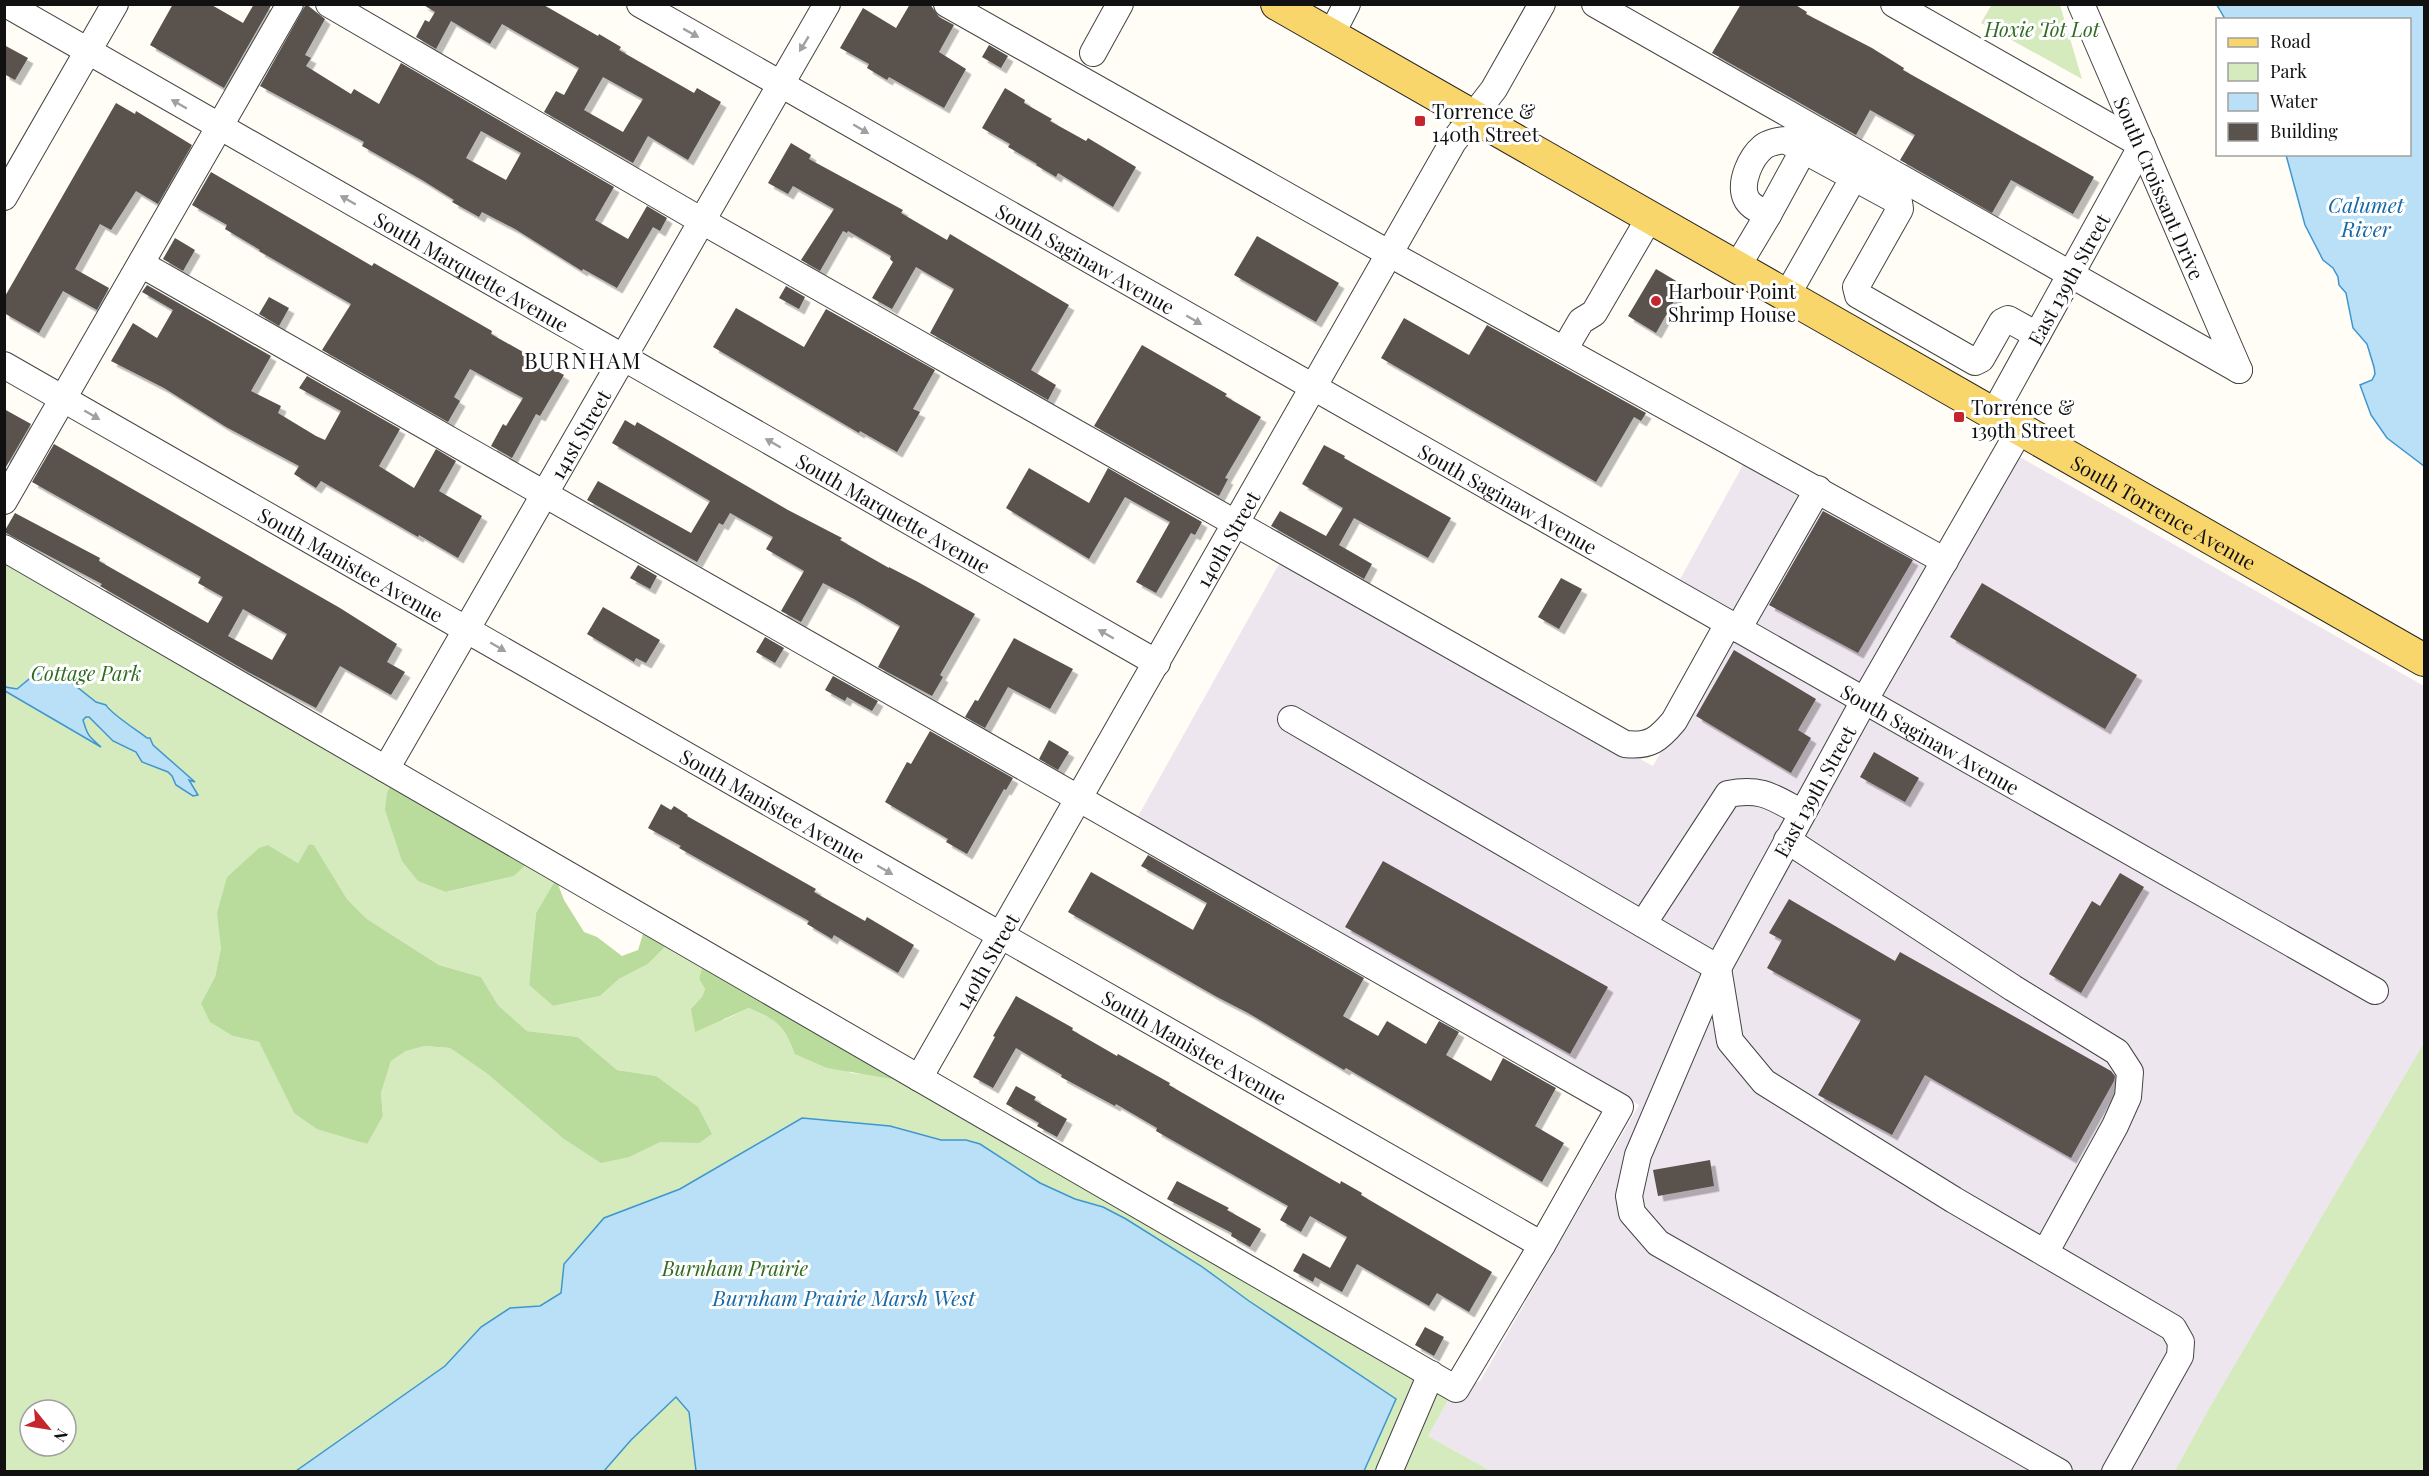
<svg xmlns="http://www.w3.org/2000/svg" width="2429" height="1476" font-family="'Playfair Display',serif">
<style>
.industrial{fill:#eee6ef}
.green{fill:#d5ebbd;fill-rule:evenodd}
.forest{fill:#b9dc9c}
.water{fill:#b9e0f7;stroke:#3f96cf;stroke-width:1.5}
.building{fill:#5a524d;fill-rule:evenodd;filter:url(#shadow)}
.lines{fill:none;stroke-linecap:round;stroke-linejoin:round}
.minor-casing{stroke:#444;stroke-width:28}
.major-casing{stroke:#222;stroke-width:34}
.minor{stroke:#fff;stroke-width:26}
.major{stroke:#f9d66b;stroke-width:32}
.oneway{fill:#a0a0a0}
.poi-dot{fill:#c4262e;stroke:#fff;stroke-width:2}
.labels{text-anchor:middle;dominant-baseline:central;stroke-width:6;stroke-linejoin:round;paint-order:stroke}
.park-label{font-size:20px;font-style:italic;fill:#2f6b1f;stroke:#fff}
.poi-label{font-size:20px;fill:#111;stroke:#fff;text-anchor:start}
.street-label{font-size:20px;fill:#111;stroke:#fff}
.water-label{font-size:21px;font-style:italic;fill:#1768a6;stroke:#fff}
.quarter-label{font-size:22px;letter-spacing:1.5px;fill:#111;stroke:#fff}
</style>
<defs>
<filter id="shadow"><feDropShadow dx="5.5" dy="5.5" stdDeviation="0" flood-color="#0004"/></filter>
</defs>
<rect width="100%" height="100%" fill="#fffdf5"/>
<path class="industrial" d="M2002,447L2424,686V1063L2187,1471H1491L1428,1436L1451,1395L1480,1381L1639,1105L1136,820L1279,564L1653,766L1738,614L1679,581L1748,456L1934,564Z"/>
<path class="green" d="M1992,4L2060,5L2082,79L1981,23Z
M4,556L385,775L447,892L514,876L528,863L556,879L536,913L529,985L553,1006L600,996L619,979L648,964L670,942L704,960L699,979L705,989L702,997L724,1020L749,1008L774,1020L786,1030L851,1073L877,1075L916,1083L1451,1395L1428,1436L1491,1471H5ZM309,844L314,845L347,899L367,919L439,965L481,977L498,1005L527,1031L578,1037L617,1070L655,1076L489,1075L450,1048L425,1046L406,1051L391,1061L381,1093L383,1116L366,1144L294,1113L259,1042L233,1036L201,1003L215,977L221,948L227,877L260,848L268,845L298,863ZM30,1410H66V1446H30Z
M2424,1043V1471H2175L2210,1407Z"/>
<path class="forest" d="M391,785L528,863L514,876L446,892L418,881L402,861L385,810L387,793Z
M309,844L314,845L347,899L367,919L439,965L481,977L498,1005L527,1031L578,1037L617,1070L656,1076L698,1107L712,1134L699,1143L660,1142L629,1157L601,1163L564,1139L489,1075L450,1048L425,1046L406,1051L391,1061L381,1093L383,1116L367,1144L317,1129L294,1113L259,1042L233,1036L210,1022L201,1003L215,977L221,948L217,913L227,877L259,848L268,845L298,863Z
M556,879L564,900L584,932L597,937L622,956L638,950L645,928L670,942L648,964L619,979L600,996L553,1006L529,985L536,913Z
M704,960L916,1083L827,1068L795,1054C783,1023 779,1022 749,1008L695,1032L691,1009L702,997L705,989L699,979Z"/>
<path class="water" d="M2217,5H2424V466L2387,438L2371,415L2360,385L2372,380L2375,374L2374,367L2367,344L2353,328L2346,293L2339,285L2338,277L2333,268L2323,260L2305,225L2286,155L2410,154V20L2225,19Z
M42,673L67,679L96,702L106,705C110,713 138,731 147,738H150L153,745L195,782L189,780L198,795L193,796L176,785L172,776L168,772L142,762L136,752L113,741L89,717H86L83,720C88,737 89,736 101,747L5,691V687L17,689L34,675Z
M802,1118L890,1126L941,1140H966L980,1144L1040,1183L1075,1199L1103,1207L1126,1219L1201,1266L1249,1301L1396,1399L1364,1471H696L689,1412L676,1397L631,1440L604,1471H296L445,1366L481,1327L510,1308L540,1306L561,1293L564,1264L604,1218L680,1189Z"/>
<path class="building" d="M173,4H210L243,23L254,4H272L224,88L150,45Z
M306,4L325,19L305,55L311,58L306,66L351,94L354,89L379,104L401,63L614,187L595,220L628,239L647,206L667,218L660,231L653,227L617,288L583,269L582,271L515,229L482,212L479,217L452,202L454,200L422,180L362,146L364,142L260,86ZM481,131L521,153L506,180L466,158Z
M422,4H542L598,36L599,34L621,47L619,50L694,93L697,88L721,102L688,160L648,136L633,163L544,112L556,91L564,95L579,68L502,24L490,44L451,21L436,49L416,37L425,20L429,22L435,12ZM603,77L643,99L623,132L584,110Z
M910,4H930L939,17L954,25L939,52L966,69L944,108L889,77L887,80L867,68L869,64L840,48L863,8L896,28Z
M1741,4H1794L1807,12L1806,14L1872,48L1904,68L1903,70L2094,177L2073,214L2011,180L1992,213L1900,160L1915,135L1870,110L1856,135L1712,53Z
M4,45L28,58L15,80L4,74Z
M989,45L1008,56L1001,68L982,57Z
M1005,88L1025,100L1024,103L1052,119L1050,121L1086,141L1088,138L1136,167L1113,207L1058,173L1056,177L1036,165L1037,164L1008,147L1010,144L982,128Z
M116,103L135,114L136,111L192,145L158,204L136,191L111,230L100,224L75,269L109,288L97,310L63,291L39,333L4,313V298Z
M791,143L811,155L809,159L903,210L901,213L947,240L950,234L1069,305L1031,370L1056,385L1048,400L930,333L954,289L916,267L892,309L872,298L893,262L890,259L891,256L848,231L847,233L843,231L820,271L801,260L834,209L793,186L788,194L768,183Z
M211,172L372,266L374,263L407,282L492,331L491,334L564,375L540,416L536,414L512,458L491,446L503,424L506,426L523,398L470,369L454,397L460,401L448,422L322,350L351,304L259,251L260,250L225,229L227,225L192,205Z
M1257,236L1339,283L1316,322L1234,275Z
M175,238L195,250L183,271L163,259Z
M1656,269L1683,285L1656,333L1628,316Z
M147,285L271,356L251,391L281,406L278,413L316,436L325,440L341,411L299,388L307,376L400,429L379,466L414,488L436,449L456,461L439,491L482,516L458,558L419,535L418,537L321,481L316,488L294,474L299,466L226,427L164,388L111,361L133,323L157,338L173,310L142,292Z
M786,286L805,297L799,309L779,298Z
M269,297L289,308L279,326L259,314Z
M736,308L804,347L826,309L935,370L913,409L920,412L897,452L860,431L859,433L713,347Z
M1404,318L1469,355L1487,325L1646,413L1641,421L1634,417L1596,482L1381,358Z
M1142,345L1227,394L1225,396L1261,417L1225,478L1228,479L1219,496L1094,426Z
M4,409L31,424L6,467L4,466Z
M625,420L635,426L637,422L788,510L842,538L840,540L889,568V567L918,582L975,614L940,675L943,677L932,696L878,667L900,626L854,599L823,583L801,622L781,611L804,571L766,549L773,537L730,513L723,525L719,523L697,562L587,500L598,481L691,533L710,501L612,443Z
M54,444L340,608L397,644L387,662L405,672L391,695L340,666L316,708L248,672L100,586L102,584L4,532L15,513L100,558L99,561L208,623L223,597L198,583L201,577L32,482ZM243,609L287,634L272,660L228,636Z
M1324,445L1345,456L1344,458L1451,518L1428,558L1354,518L1339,545L1372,564L1364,579L1271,526L1280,511L1326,536L1343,508L1302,484Z
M1029,468L1089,503L1108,468L1202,522L1195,535L1191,533L1156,593L1136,582L1170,522L1125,497L1089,559L1006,508Z
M1823,511L1913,560L1858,653L1769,605Z
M638,565L657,576L650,589L630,578Z
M1561,578L1582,589L1559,629L1538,617Z
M1982,583L2137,675L2105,729L1950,637Z
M603,607L660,640L646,663L636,658L634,662L587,634Z
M765,637L784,648L775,663L756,652Z
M1014,638L1073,669L1050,709L1008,687L985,728L965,717L975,700L978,701Z
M1734,650L1816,699L1798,730L1811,738L1791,773L1696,716Z
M833,676L878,701L872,711L847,697L845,701L825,690Z
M930,731L1013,778L1006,790L1004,789L967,854L946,842L948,839L885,802L907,762L911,764Z
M1049,740L1069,752L1058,770L1039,759Z
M1874,752L1919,778L1905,802L1860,777Z
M661,804L671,810L674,806L688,815L687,816L816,889L814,892L865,921L867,917L914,945L898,973L834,935L832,939L807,924L809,921L679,848L681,846L648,828Z
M1148,855L1364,978L1343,1016L1378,1036L1387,1021L1426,1044L1439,1021L1459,1032L1446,1055L1491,1081L1503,1058L1556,1088L1535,1126L1564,1143L1542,1182L1346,1068L1344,1070L1248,1013L1217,997L1068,912L1091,872L1193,930L1207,903L1141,866Z
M1383,861L1608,987L1570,1054L1345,927Z
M2120,873L2144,887L2081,993L2049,974L2092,901L2100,906Z
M1789,899L1895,961L1900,952L2111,1071L2115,1076L2114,1081L2071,1158L1925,1075L1892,1135L1818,1095L1861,1020L1767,968L1782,940L1769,933Z
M1016,996L1073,1028L1072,1030L1117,1056L1118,1054L1170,1083L1169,1085L1340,1184L1341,1181L1362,1193L1361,1195L1492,1272L1469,1312L1437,1293L1429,1306L1357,1264L1342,1292L1315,1277L1313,1282L1293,1271L1303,1253L1330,1268L1347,1237L1310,1216L1301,1232L1280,1220L1288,1206L1156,1131L1157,1128L1116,1104L1115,1106L1061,1077L1062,1075L1016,1048L993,1088L973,1077L995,1037L993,1036Z
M1016,1086L1036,1097L1034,1100L1067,1119L1057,1137L1037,1126L1039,1123L1006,1104Z
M1710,1160L1714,1186L1658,1196L1653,1170Z
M1177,1181L1229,1208L1227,1210L1261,1229L1250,1247L1231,1236L1232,1233L1167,1199Z
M1425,1327L1444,1337L1434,1356L1415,1345Z"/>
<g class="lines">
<defs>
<g id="minor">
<path id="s1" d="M6,4L1157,663"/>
<path d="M329,4L702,221L1625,744C1650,747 1659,739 1674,721L1728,624"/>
<path id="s2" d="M640,4L2375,991"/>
<path d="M947,4L1390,254L1945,561"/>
<path d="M1595,4L2239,370"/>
<path d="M1894,4L2142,145L1994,413"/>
<path id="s3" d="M2081,4L2239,370"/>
<path d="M1331,35L1347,4"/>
<path d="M1093,53L1120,4"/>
<path d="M4,197L115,4"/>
<path d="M1768,215L1804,149"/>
<path d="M1737,267L1768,215C1760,210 1750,207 1746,198C1739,182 1751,157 1763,147C1769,142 1778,141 1785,140L1899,202L1900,209L1856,287L1858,295L1975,362L1981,359L2002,322L2008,319L2037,335"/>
<path d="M1787,295L1854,177"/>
<path d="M1564,350L1581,321L1594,313L1650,217"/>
<path id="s4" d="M4,365L1542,1245"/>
<path d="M2021,428L1864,701L1718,968L1638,1155L1629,1196L1632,1213L1658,1243L2059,1472"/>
<path d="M4,501L290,4"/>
<path d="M4,548L1456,1389L1542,1245L1620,1107L141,264"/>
<path d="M1738,629L1818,489"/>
<path d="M1291,719L1718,968"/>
<path id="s5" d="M386,769L827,4"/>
<path d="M1787,840L2013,988L2117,1052L2130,1072L2128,1097L2115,1126L2045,1253"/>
<path d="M1643,924L1728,794C1762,787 1774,798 1802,813"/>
<path d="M1718,968L1730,1041L1764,1082L1954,1200L2173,1328L2181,1342L2180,1356L2115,1472"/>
<path id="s6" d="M919,1078L1453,142L1494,89L1542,4"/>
<path d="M1389,1472L1431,1374"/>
</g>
<g id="major">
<path id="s7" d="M1277,4L2424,660"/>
</g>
</defs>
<use href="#minor" class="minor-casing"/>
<use href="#major" class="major-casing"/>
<use href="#minor" class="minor"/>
<use href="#major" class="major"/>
</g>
<defs><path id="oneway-solid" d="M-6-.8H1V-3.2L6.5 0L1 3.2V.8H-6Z" transform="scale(1.5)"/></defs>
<g class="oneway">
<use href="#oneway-solid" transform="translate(691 33) rotate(29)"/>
<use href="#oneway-solid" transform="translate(804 44) rotate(121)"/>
<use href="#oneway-solid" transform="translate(179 104) rotate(-150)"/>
<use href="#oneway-solid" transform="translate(861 129) rotate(30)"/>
<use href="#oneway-solid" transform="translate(348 200) rotate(-150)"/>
<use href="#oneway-solid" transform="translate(1194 320) rotate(30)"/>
<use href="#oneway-solid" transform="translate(92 415) rotate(30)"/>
<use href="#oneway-solid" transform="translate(773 443) rotate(-150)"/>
<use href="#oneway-solid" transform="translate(1106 634) rotate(-150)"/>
<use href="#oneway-solid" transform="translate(498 647) rotate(30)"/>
<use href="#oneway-solid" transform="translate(885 870) rotate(30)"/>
</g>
<g class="poi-dot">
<rect x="1414" y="115" width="12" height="12" rx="3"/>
<circle cx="1656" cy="301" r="6"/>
<rect x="1953" y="411" width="12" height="12" rx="3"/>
</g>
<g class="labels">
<g class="park-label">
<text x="2042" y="28">Hoxie Tot Lot</text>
<text x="86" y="672">Cottage Park</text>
<text x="735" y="1267">Burnham Prairie</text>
</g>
<g class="poi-label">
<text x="1432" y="110">Torrence &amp;<tspan x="1432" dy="23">140th Street</tspan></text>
<text x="1668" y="290">Harbour Point<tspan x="1668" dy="23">Shrimp House</tspan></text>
<text x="1971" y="406">Torrence &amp;<tspan x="1971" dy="23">139th Street</tspan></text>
</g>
<g class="street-label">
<text stroke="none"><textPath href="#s3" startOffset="200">South Croissant Drive</textPath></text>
<text stroke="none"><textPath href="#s2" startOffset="513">South Saginaw Avenue</textPath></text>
<text stroke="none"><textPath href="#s1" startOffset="537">South Marquette Avenue</textPath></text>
<text transform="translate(2068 279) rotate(-61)">East 139th Street</text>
<text stroke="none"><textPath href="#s5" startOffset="387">141st Street</textPath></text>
<text stroke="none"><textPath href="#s2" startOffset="999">South Saginaw Avenue</textPath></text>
<text stroke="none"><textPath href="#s7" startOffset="1022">South Torrence Avenue</textPath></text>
<text stroke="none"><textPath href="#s1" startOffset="1023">South Marquette Avenue</textPath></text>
<text stroke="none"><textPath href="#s6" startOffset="621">140th Street</textPath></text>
<text stroke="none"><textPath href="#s4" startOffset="400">South Manistee Avenue</textPath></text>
<text stroke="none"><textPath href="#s2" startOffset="1485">South Saginaw Avenue</textPath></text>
<text transform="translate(1814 791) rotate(-61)">East 139th Street</text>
<text stroke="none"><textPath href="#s4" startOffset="886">South Manistee Avenue</textPath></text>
<text stroke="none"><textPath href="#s6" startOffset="135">140th Street</textPath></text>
<text stroke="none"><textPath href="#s4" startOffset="1372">South Manistee Avenue</textPath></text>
</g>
<g class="water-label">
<text x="2366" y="204">Calumet<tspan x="2366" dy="24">River</tspan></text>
<text x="844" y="1297">Burnham Prairie Marsh West</text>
</g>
<g class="quarter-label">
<text x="583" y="360">BURNHAM</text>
</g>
</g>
<rect width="2429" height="1476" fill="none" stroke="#111111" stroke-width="12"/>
<rect x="2216" y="18" width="195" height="138" fill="#ffffff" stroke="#a0a0a0" stroke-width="1.5"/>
<rect x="2228" y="38" width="30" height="9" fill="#f9d66b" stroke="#a0a0a0" stroke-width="1.5"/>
<text x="2270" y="48" font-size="18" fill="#111111">Road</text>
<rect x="2228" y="63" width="30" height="18" fill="#d5ebbd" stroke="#a0a0a0" stroke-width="1.5"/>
<text x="2270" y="78" font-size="18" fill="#111111">Park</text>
<rect x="2228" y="93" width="30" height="18" fill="#b9e0f7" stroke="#a0a0a0" stroke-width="1.5"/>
<text x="2270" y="108" font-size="18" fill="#111111">Water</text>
<rect x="2228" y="123" width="30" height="18" fill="#5a524d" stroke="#a0a0a0" stroke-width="1.5"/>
<text x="2270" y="138" font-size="18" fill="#111111">Building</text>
<g transform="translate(48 1428) rotate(120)"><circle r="28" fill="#ffffff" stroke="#a0a0a0" stroke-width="1.5"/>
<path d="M0-4.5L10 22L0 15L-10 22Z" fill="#c4262e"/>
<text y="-9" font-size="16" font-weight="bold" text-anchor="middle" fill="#111111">N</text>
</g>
</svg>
